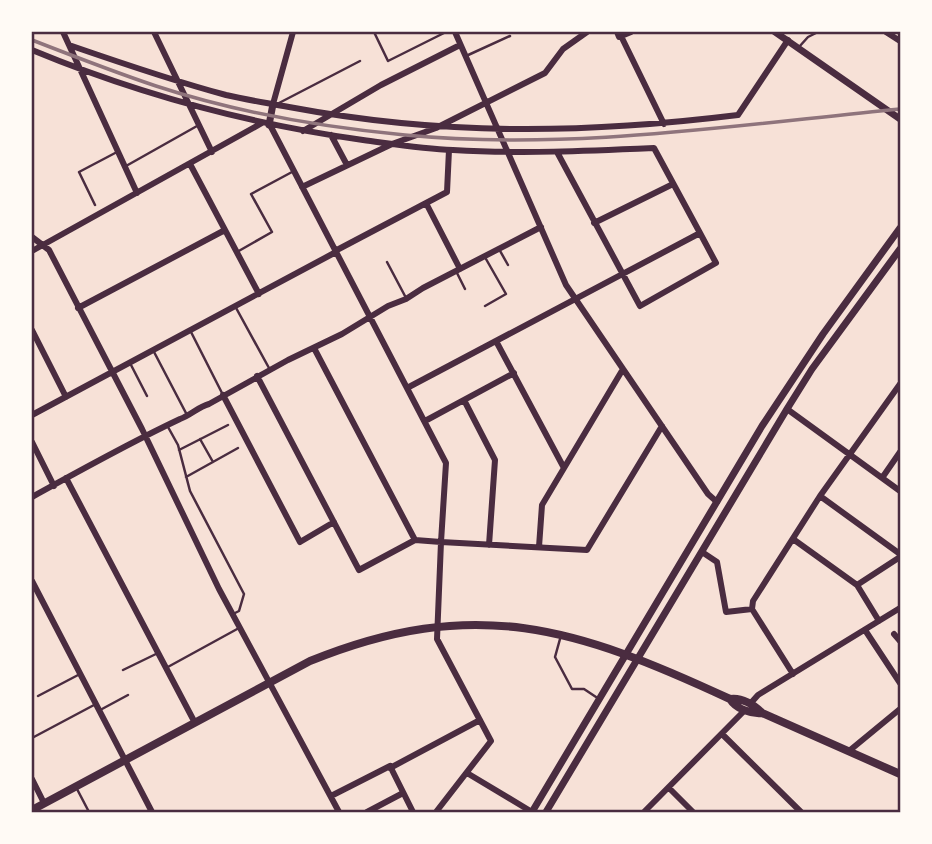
<svg xmlns="http://www.w3.org/2000/svg" width="932" height="844" font-family="'Sofia Sans Condensed',sans-serif">
<style>
.lines{fill:none;stroke-linecap:round;stroke-linejoin:round}
.service{stroke:#4a2c40;stroke-width:2.5}
.minor{stroke:#4a2c40;stroke-width:6}
.tertiary{stroke:#4a2c40;stroke-width:7}
.secondary{stroke:#4a2c40;stroke-width:8}
.rail{stroke:#8f747c;stroke-width:3.5}
.neatline{fill:none;stroke:#4a2c40;stroke-width:2.5}
</style>
<rect width="100%" height="100%" fill="#f7e1d7"/>
<g class="lines">
<path class="service" d="M376,32H374L388,61L446,32
M799,47L808,37L818,32
M466,56L510,36
M279,103L360,61
M126,166L197,126
M95,205L79,172L117,152
M499,249L508,265
M237,252L272,232L251,194L292,172
M387,262L405,296
M456,271L465,289
M235,306L269,368
M485,306L506,294L486,259
M190,330L223,395
M153,350L187,415
M130,363L147,396
M168,427L178,445L190,491L244,594L239,611L235,613
M200,439L213,462
M179,450L228,425
M186,477L238,448
M560,639L555,657L572,689H584L599,699
M166,668L239,628
M123,670L158,653
M38,696L80,674
M102,709L128,695
M32,738L94,705
M77,789L89,812"/>
<path class="minor" d="M63,32L137,193
M154,32L212,152
M455,32L566,285L708,494L717,502
M617,32L619,37L631,32
M886,32L900,41
M621,36L664,124
M69,45C121,63 173,81 226,95C247,100 268,103 289,107C443,136 583,134 738,115L788,40
M32,50C138,94 249,124 363,140C393,144 423,149 453,150C520,154 587,151 654,148L700,233
M273,104L293,32
M270,125L446,463L441,542L587,550L662,426
M303,131L381,85L460,45
M331,135L347,165
M190,164L259,294
M302,187L392,144L436,128L545,73L563,49L587,32
M426,203L460,269
M594,223L673,184
M32,237L49,250L142,429L219,589L339,812
M32,251L262,123
M335,251L447,192L449,150
M78,308L225,230
M32,330L66,397
M496,341L564,468
M314,348L415,540
M257,376L359,570L415,540L441,542L437,639L491,741L436,812
M407,388L700,233L716,263L640,306L557,152
M223,395L300,542L334,522
M464,400L495,460L489,545
M787,409L900,491
M32,415L336,252
M425,421L514,373
M32,442L54,486
M66,478L194,721
M882,478L900,452
M820,496L900,554
M32,497C81,470 129,443 180,419C191,415 198,407 209,404L288,360L342,334L388,306L406,299L423,288L541,227
M793,539L857,585L879,621
M539,547L542,505L623,369
M702,552L717,562L726,612L752,609
M32,581L152,812
M857,585L900,557
M865,630L900,683
M894,634L900,641
M793,674L752,609L753,601L820,496L900,384
M750,704L758,695L900,608
M723,735L801,812
M849,751L900,709
M390,768L480,720
M467,773L532,812
M32,779L44,803
M669,788L693,812
M331,796L390,766L413,812
M367,812L403,793
M644,812L745,710"/>
<path class="tertiary" d="M775,32L900,119
M269,125L273,104
M532,812L762,426L823,334L900,228
M546,812L787,409L812,369L900,249"/>
<path class="secondary" d="M730,699C736,709 751,714 762,713
M32,810L310,661C475,594 577,628 730,699C741,697 755,705 762,713L900,774"/>
<path class="rail" d="M32,40C73,56 114,72 156,86C235,112 322,127 405,135C570,151 736,125 900,109"/>
</g>
<rect width="932" height="844" fill="none" stroke="#fffaf5" stroke-width="66"/>
<rect x="33" y="33" width="866" height="778" class="neatline"/>
</svg>
